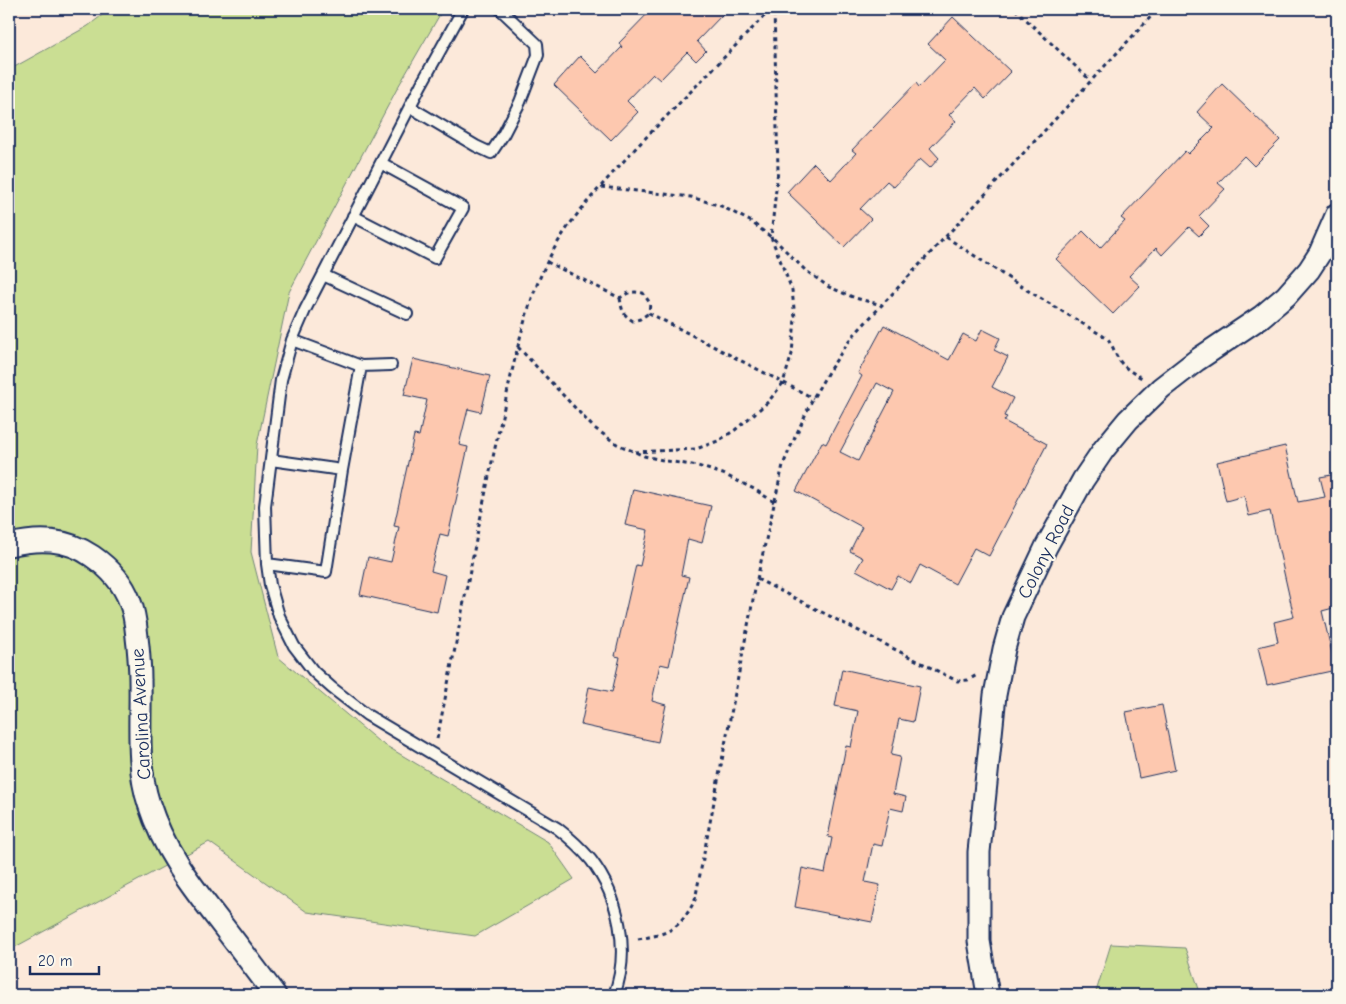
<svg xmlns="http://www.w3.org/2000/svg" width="1346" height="1004" font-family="'Comic Neue',sans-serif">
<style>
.green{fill:#cade93;stroke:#728678}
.building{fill:#fdc8af;stroke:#1b2f5e;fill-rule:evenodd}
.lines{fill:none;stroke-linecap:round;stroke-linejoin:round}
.lane-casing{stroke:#1b2f5e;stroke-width:14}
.street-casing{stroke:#1b2f5e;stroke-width:25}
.path{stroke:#1b2f5e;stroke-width:3;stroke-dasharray:4 4;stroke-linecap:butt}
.lane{stroke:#fbf7ec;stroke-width:10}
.street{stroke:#fbf7ec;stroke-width:21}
.labels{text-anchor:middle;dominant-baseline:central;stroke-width:4.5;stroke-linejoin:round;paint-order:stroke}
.street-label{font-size:19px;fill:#1b2f5e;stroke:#fbf7ec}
</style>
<rect width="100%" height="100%" fill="#fce9da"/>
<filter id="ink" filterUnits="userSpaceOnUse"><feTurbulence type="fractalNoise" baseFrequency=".02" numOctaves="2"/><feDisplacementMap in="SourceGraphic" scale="10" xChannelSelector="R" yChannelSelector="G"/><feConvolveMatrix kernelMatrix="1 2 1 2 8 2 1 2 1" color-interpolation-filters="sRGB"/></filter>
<g filter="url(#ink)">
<path class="green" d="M110,9H443L398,87L289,292L257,445L251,552L278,657L378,741L548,842L574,879L475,936L307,912L209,842L15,947L9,953V70L88,26Z
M1111,944L1185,948L1201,995H1095Z"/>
<path class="building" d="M652,9H717L723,14L697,41L706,51L696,61L687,52L660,80L653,74L627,101L638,112L611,140L554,85L580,56L597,73L622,47L619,43Z
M953,17L1011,72L985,99L975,88L949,115L956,121L930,148L939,158L930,168L920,159L894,187L887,181L860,209L871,219L844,247L787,192L814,163L831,180L856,153L852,150L916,83L919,87L945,60L928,44Z
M1222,84L1280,140L1254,166L1244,156L1218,183L1225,189L1199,216L1209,226L1199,236L1189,227L1162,255L1156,248L1129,276L1140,286L1113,314L1056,259L1083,231L1100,248L1125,221L1121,218L1185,151L1188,154L1214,128L1197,112Z
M884,325L949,360L963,334L976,341L982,329L1000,338L994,350L1008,357L992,387L1013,398L1004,416L1007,417L1004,421L1047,444L989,556L974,548L955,584L920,565L911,583L898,576L891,589L856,570L863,558L850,551L862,527L796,491L822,442L826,444L862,376L858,373ZM877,383L894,392L858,461L840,452Z
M413,359L490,376L481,412L468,409L459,445L468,447L448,536L440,534L431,571L445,575L437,612L360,595L368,557L391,562L399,527L394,526L414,435L419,436L427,400L404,395Z
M1285,446L1298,502L1325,497L1320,477L1337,474V607L1322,611L1336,670L1267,685L1258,647L1278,642L1274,622L1294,617L1270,511L1249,516L1244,496L1226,501L1217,462Z
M633,489L711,506L702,543L688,539L681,575L689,577L669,666L660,664L652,701L666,705L658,742L581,725L589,687L612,692L620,657L615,656L636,565L640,566L648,530L625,525Z
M842,669L920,686L913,722L899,719L891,755L900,757L893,794L906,797L903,811L890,808L882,846L873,844L865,882L880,885L872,922L795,907L802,868L825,873L832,838L828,837L846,746L851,747L858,711L835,706Z
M1162,705L1175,770L1139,778L1126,712Z"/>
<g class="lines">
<defs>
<path id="lane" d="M463,9L421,85L305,310L292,340L281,380L265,506L267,564L270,585L279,616L294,646L314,672L332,688L367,715L557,828C570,838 581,848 591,860C619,897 631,951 614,995
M410,107L476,146L491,153L503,135L520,102L538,55L537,44L500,9
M353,216L435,258L463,208L381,163
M1327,239L1337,253
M323,275L407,314
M292,340L361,366L342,470
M361,366L391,365
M267,564L326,572L342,470L271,460"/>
<path id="street" d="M9,545C38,538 66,538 92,556C108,567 123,582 130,602C136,616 136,631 138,646C139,657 140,669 140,680C141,721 136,765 149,804C163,848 188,881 216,917C236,943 256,969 275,995
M988,995L979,941V852L995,695L1004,649L1013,617L1046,547L1083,480L1104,449L1128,420L1161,388L1197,360L1261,317L1286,296L1309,270L1320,253L1337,214"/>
</defs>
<use href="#lane" class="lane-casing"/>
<use href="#street" class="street-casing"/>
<path class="path" d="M1015,9L1090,80
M601,187L691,197L721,206L750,221L775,240L805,270L829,287L855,298L882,305
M946,237L1022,287L1108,339C1113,346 1115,354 1119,360C1125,369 1133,373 1142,378
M547,262L620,298C628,292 633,291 643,293L650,303L649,313L813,398
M620,298C622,310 622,314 633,321L640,319L649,313
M518,347L593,427L617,444L644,456L667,461L698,466L723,474L754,489L774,502
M635,452L696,449L718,441L735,430L768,402L783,383L792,354L795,318L792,290L771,237L778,170L774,9
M757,579L957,681L968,680L977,675
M437,739C459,631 478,523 502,416C515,360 525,300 554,249C574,213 604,183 632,152C678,104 725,57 771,9
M638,939C669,934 680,929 695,900L757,579L783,465L791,446L813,398L828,372L852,337L1158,9"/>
<use href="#lane" class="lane"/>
<use href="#street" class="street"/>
</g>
</g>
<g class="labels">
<g class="street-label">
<text transform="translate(1046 552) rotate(-63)">Colony Road</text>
<text transform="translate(141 714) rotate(-93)">Carolina Avenue</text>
</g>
</g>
<rect width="1346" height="1004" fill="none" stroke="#fbf7ec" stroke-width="30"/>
<rect x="15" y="15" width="1316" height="974" fill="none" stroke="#1b2f5e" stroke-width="2" filter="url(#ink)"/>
<path d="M30 966v8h69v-8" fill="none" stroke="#1b2f5e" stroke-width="2.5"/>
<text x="38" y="966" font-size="15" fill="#1b2f5e" stroke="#fbf7ec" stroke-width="4" paint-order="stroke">20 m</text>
</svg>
